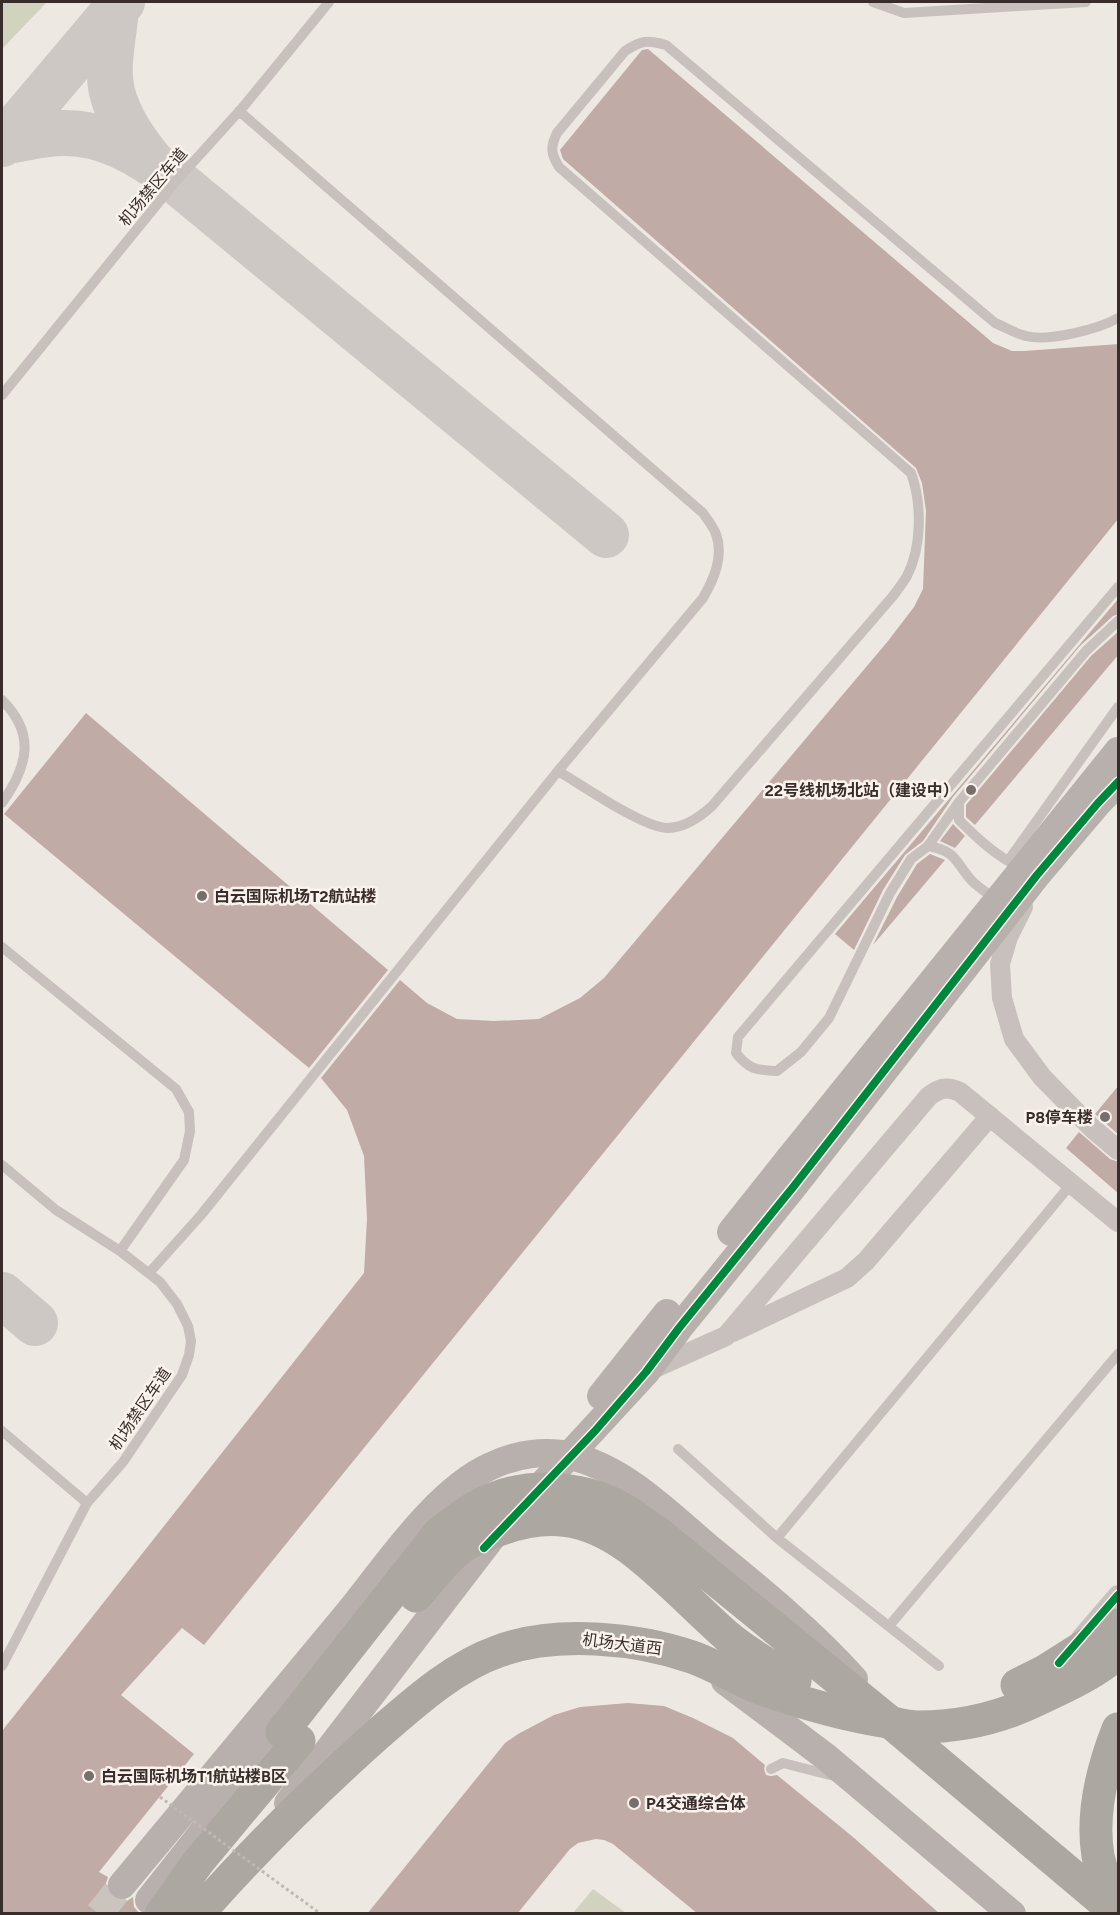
<svg xmlns="http://www.w3.org/2000/svg" width="1120" height="1915" font-family="Figtree,'Noto Sans SC',sans-serif">
<style>
.green{fill:#d1d3be}
.lines{fill:none;stroke-linecap:round;stroke-linejoin:round}
.taxiway{stroke:#cec8c4;stroke-width:46}
.building{fill:#c1aba6}
.secondary-tunnel{stroke:#cac3be;stroke-width:28;stroke-dasharray:28 14;stroke-linecap:butt}
.lane{stroke:#c7c0bc;stroke-width:10}
.street{stroke:#c7c0bc;stroke-width:20}
.secondary{stroke:#b8b0ac;stroke-width:28}
.highway{stroke:#ada7a2;stroke-width:33}
.path-bridge{stroke:#c0b8b4;stroke-width:3;stroke-dasharray:3 3;stroke-linecap:butt}
.secondary-bridge{stroke:#b8b0ac;stroke-width:28}
.highway-bridge{stroke:#ada7a2;stroke-width:33}
.cycleway-casing{stroke:#faf2ec;stroke-width:11}
.cycleway{stroke:#00873e;stroke-width:8}
.poi-dot{fill:#786e6b;stroke:#faf2ec;stroke-width:2}
.labels{text-anchor:middle;dominant-baseline:central;stroke-width:5;stroke-linejoin:round;paint-order:stroke}
.street-label{font-size:16px;fill:#382d2a;stroke:#faf2ec}
.poi-label{font-size:16px;font-weight:bold;fill:#382d2a;stroke:#faf2ec;text-anchor:start}
</style>
<rect width="100%" height="100%" fill="#eee8e3"/>
<path class="green" d="M2,2H47L2,49Z
M593,1889L626,1913H573Z"/>
<g class="lines">
<path class="taxiway" d="M116,9C114,35 106,66 112,92C119,120 136,143 153,164
M2,142C22,139 46,132 66,133C106,133 146,157 176,181L606,535
M2,144L122,2
M2,1295L35,1323"/>
</g>
<path class="building" d="M648,49L993,343L1012,351H1024L1119,344V518L204,1645L182,1628L121,1695L194,1754L99,1872L108,1877L106,1883V1890L111,1897L120,1901H127L133,1897L134,1907L140,1914H2V1731L364,1273L367,1219L364,1156L347,1110L321,1078L400,980L427,1003L457,1019L494,1021L539,1019L580,998L604,978L888,641L914,607L923,589L926,511L922,483L916,468L563,159L560,150L642,50Z
M1119,598V614L1113,616L1080,646L953,797L923,841L905,855L883,890L854,950L835,934Z
M1119,631V654L975,825L966,817V805L1091,656Z
M86,713L388,970L309,1068L4,814Z
M953,824L965,836L955,848L940,841Z
M930,854L945,860L873,945L897,897L917,864Z
M1119,1085V1135L1095,1114Z
M1079,1132L1110,1159L1119,1162V1194L1066,1148Z
M628,1703L664,1706L693,1718L733,1738L765,1765L764,1769L766,1775L771,1776L777,1775L853,1837L940,1914H698L613,1844L604,1840L596,1839L578,1843L570,1849L517,1914H367L505,1743L518,1734L554,1715L580,1707Z"/>
<g class="lines">
<path class="secondary-tunnel" d="M99,1914L122,1885"/>
<path class="lane" d="M873,2L904,13L1086,2
M2,395L176,181L243,107L329,2
M2,700C36,734 28,766 2,803
M558,771C582,785 642,827 667,828C685,828 700,817 712,806L893,596C898,589 903,583 907,576C922,547 922,503 911,473L559,167C551,154 550,147 557,133L625,51C642,40 647,40 666,45L995,323C1005,327 1016,334 1026,336C1048,342 1099,329 1118,318
M928,846L959,802
M1008,861L1118,707
M1021,868C996,856 978,839 959,820V802L1086,651L1118,621
M995,900C988,893 979,888 972,881C955,862 957,851 928,846L911,859L890,893L829,1018L801,1052L777,1071C757,1070 749,1070 736,1053L738,1037L1118,587
M2,947L176,1089L189,1112L190,1131L184,1160L120,1251L160,1282L177,1304L188,1326L191,1341L189,1355L182,1375L123,1462L87,1503L2,1666
M2,1165L56,1210L120,1251
M149,1273L201,1215L558,771L703,598C714,579 724,556 716,534C713,526 707,519 703,513L239,111
M2,1431L87,1503
M678,1449L777,1538L1072,1183
M777,1538L939,1666
M889,1626L1118,1354
M771,1769L783,1763L834,1776"/>
<path class="street" d="M1023,907L1008,937L1000,964L1002,998L1014,1039L1042,1077L1092,1128L1118,1150
M733,1332L847,1278L866,1261L990,1116
M650,1370L726,1336L929,1096C940,1088 947,1086 960,1092L1118,1222
M1081,1638L1118,1595"/>
<path class="secondary" d="M731,1232L789,1159
M601,1396L667,1313
M528,1500L646,1372L679,1328L794,1186L1037,875L1098,803L1118,782
M725,1681L826,1757L1012,1914
M288,1803L499,1528
M122,1885L350,1611
M149,1900L282,1732"/>
<path class="highway" d="M1017,1685L1045,1671L1118,1625
M161,1914L199,1861L299,1741
M198,1914C254,1850 314,1791 378,1734C414,1703 453,1667 499,1651C556,1630 636,1638 692,1657C715,1665 736,1679 759,1688C799,1702 840,1714 882,1721C894,1723 907,1727 918,1727C961,1727 1003,1717 1041,1698C1067,1686 1097,1672 1118,1653
M1117,1914C1112,1895 1102,1875 1098,1856C1091,1814 1103,1767 1118,1729"/>
<path class="path-bridge" d="M160,1797L321,1914"/>
<path class="secondary-bridge" d="M789,1159L1118,751
M350,1611C387,1565 437,1490 491,1466C516,1454 547,1449 575,1457C627,1471 669,1514 709,1548C759,1589 810,1630 854,1679"/>
<path class="highway-bridge" d="M416,1596C429,1581 441,1565 456,1552C467,1542 482,1536 496,1531C546,1512 585,1516 629,1548C664,1574 694,1607 727,1636C748,1654 772,1667 795,1681
M282,1732L439,1533C457,1519 476,1504 498,1497C537,1483 587,1488 623,1509C634,1515 645,1525 657,1532L890,1722L1118,1914"/>
<defs>
<path id="cycleway" d="M484,1548L595,1431L646,1372L679,1328L794,1186L1037,875L1098,803L1118,782
M1059,1663L1118,1595"/>
</defs>
<use href="#cycleway" class="cycleway-casing"/>
<use href="#cycleway" class="cycleway"/>
</g>
<g class="poi-dot">
<circle cx="971" cy="790" r="6"/>
<circle cx="202" cy="896" r="6"/>
<circle cx="1105" cy="1117" r="6"/>
<circle cx="89" cy="1776" r="6"/>
<circle cx="634" cy="1803" r="6"/>
</g>
<g class="labels">
<g class="street-label">
<text transform="translate(153 187) rotate(-50)">机场禁区车道</text>
<text transform="translate(140 1409) rotate(-56)">机场禁区车道</text>
<text transform="translate(622 1644) rotate(7)">机场大道西</text>
</g>
<g class="poi-label">
<text x="959" y="790" text-anchor="end">22号线机场北站（建设中）</text>
<text x="214" y="896">白云国际机场T2航站楼</text>
<text x="1093" y="1117" text-anchor="end">P8停车楼</text>
<text x="101" y="1776">白云国际机场T1航站楼B区</text>
<text x="646" y="1803">P4交通综合体</text>
</g>
</g>
<rect width="1120" height="1915" fill="none" stroke="#382d2a" stroke-width="6"/>
</svg>
